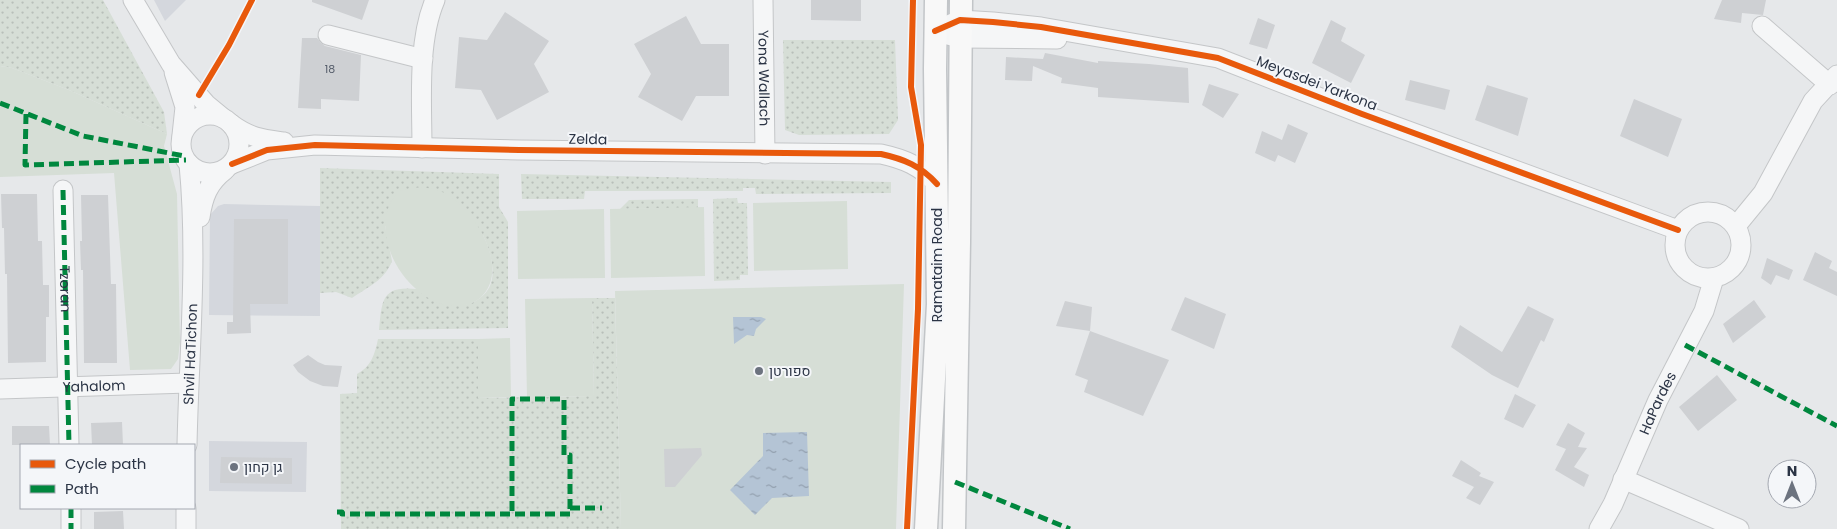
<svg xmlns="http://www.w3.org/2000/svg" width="1837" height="529" font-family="Poppins,Heebo,sans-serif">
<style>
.built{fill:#d4d7dd}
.grass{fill:url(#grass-dots)}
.park{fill:#d6ded6}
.water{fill:url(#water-ripples)}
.building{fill:#ced0d3}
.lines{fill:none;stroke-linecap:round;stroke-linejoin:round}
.minor-casing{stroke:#c4c6c8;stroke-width:21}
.major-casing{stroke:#c2c5c8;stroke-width:25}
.minor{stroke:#f5f6f7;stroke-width:19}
.major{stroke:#f8f8f8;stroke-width:22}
.quiet{stroke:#00873e;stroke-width:5;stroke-dasharray:10 5;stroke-linecap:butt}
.cycleway-casing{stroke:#f4f6f9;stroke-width:9}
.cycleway{stroke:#e8590c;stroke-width:6}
.poi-dot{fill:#6c737f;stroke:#f4f6f9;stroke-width:2}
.labels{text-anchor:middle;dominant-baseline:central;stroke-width:4;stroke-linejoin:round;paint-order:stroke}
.number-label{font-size:11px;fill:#545c69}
.street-label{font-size:14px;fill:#2b3445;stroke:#f4f6f9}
.poi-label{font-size:14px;fill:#2b3445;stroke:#f4f6f9;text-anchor:start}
</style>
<defs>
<pattern id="grass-dots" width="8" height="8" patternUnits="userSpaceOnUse" patternTransform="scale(1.25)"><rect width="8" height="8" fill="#d6ded6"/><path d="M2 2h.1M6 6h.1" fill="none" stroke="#b8bfb9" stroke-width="1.8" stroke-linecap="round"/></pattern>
<pattern id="water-ripples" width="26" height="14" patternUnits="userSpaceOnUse" patternTransform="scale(1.25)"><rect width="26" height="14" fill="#b4c4d5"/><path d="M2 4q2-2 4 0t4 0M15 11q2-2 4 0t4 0" fill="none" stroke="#93a0af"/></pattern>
</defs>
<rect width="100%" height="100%" fill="#e6e8ea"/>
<path class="built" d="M154,0H186L165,21Z
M224,204L320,206V316L209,315L210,215L218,206Z
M209,441L307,442L306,492L209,491Z"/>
<path class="grass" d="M0,0H103L164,112L167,134L69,90L12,68L0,66Z
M783,40H895L898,120L889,134L799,135L785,130Z
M320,168L499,174V207L508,222V328L379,330C382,301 381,285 417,289C436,306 473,315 489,288C497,273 490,250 483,235L385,226L392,261C385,280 368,287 352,298L336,292L320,293Z
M521,174L891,182V193L756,194L755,188H743V191H585L584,199H522Z
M737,198L738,203H747L748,275H740V280L714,281L713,199Z
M698,199V208L620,209L629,200Z
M592,298H615L621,529H341L340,394L357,393V374C371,367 375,354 378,339H478L479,398L594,396Z"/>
<path class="park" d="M0,66L12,68L69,90L167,134L164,146L177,194L180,342L178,359L171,369L130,370L114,173L0,177Z
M423,187C431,189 441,190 448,195C475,211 509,266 483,295C477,302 469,305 460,306C415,309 372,247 389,206C391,200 395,195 400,191C407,188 415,188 423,187Z
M847,201L848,269L754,271L753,203Z
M704,207L705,276L611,278L610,209Z
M604,209L605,278L518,279L517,211Z
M904,284L896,529H621L615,291Z
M592,298L594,396L527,397L525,299Z
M510,338L511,397L478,398V339Z"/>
<path class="water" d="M733,317H761L766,319L756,329L754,336L747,335L734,344Z
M807,432L809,496L772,498L755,515L730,490L763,456V433Z"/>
<path class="building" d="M312,0H369L362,20L312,2Z
M811,0H861V21L811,20Z
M1722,0H1766L1763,15L1742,13L1741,23L1714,19Z
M505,12L549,41L534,64L549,92L497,120L481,90L455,88L459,37L487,40Z
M686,16L701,44H729V96H696L682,121L638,97L651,74L634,44Z
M1258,18L1275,25L1267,49L1249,44Z
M1331,20L1346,28L1341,41L1365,55L1351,83L1312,63Z
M302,38H317L321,43L325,46L361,55L359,101L321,99V109L298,108Z
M1045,53L1098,63V61L1149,64L1188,68L1189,103L1098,97V88L1061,83L1062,78L1033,66L1032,81L1005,80L1006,57L1043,59Z
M1410,80L1450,90L1445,110L1405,100Z
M1209,84L1239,94L1223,118L1202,105Z
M1487,85L1528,98L1518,136L1475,120Z
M1634,99L1682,119L1668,157L1620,136Z
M1288,124L1308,133L1295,163L1278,155L1275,162L1255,153L1262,131L1282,140Z
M1,194H37L38,241H42L43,285H49V317H46V362L8,363L7,274H5L4,228H2Z
M81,195H108L111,284H116L117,363H84L83,270H81L80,241H82Z
M234,219H288V304H250L251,333L227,334V322H233Z
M1815,252L1832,261L1829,268L1837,272V296L1803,280Z
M1767,258L1793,270L1789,280L1776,275L1771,285L1761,278Z
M1185,297L1226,314L1214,349L1171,330Z
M1754,300L1766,317L1733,343L1723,324Z
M1065,301L1092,307L1090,331L1056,326Z
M1528,306L1554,319L1544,342L1541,340L1518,388L1492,375L1451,347L1460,325L1502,352Z
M1090,331L1169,360L1143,416L1084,392L1088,380L1075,375Z
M308,355L318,362L325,365L342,366L338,387L323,386L310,381L298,372L293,365Z
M1717,375L1737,400L1698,431L1679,407Z
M1515,394L1536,405L1523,428L1504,419Z
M122,422L123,445H92L91,423Z
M1568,423L1585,433L1578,447L1587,448L1574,467L1589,475L1584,487L1555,470L1566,449L1556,445Z
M12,426H49L50,445H12Z
M701,448L702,455L675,487H665L664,449Z
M221,457L292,458V484L220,483Z
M1461,460L1481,473L1479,476L1494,482L1480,505L1466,498L1474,487L1452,476Z
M123,511L124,529H94V512Z"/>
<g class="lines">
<defs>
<g id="minor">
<path d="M133,0L171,64L206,104L223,118"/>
<path id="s1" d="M763,0L765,154"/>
<path d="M1762,26L1830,85"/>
<path d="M935,31L960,20L993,22L1041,27L1218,58L1362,114L1678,230"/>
<path d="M328,35L423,59"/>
<path d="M948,35L960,38L1057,39"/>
<path d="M174,72L185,107L182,135"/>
<circle cx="210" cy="144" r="29"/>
<path d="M231,124C250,138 262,139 284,142"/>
<path d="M422,148C422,104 417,42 435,0"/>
<path d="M232,164L267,150L315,145L519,150L881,154C904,159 921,166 937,184"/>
<path id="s2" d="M63,190L69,445"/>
<circle cx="1708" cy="245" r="33"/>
<path d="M200,217C203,197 208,183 225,170"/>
<path d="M1736,226L1763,193L1813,101L1837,75"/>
<path id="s3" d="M0,389L188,383"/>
<path id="s4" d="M187,445C189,352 198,257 189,164"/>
<path d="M1623,479L1739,529"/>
<path d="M71,508V529"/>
<path d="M186,529V508"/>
<path id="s5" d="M1599,529L1613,504L1658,400L1704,311L1714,278"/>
</g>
<path id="major" d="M926,529L938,304L935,69L936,0
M954,529L959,242L961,0"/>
</defs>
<use href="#minor" class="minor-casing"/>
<use href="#major" class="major-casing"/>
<use href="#minor" class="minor"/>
<use href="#major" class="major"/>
<path class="quiet" d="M0,103L83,136L184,156
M26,114L25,165L186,160
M63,190L69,445
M1685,345L1837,426
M955,482L1070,529
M71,508V529
M570,508H602
M337,512H342V514H570V455H564V399H512V513"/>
<defs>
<path id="cycleway" d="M935,31L960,20L993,22L1041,27L1218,58L1362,114L1678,230
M199,95L229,45L252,0
M232,164L267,150L315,145L519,150L881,154C904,159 921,166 937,184
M907,529L918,309L921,145L911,87L913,0"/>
</defs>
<use href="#cycleway" class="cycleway-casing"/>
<use href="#cycleway" class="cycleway"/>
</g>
<g class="poi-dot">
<circle cx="759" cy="371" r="5"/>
<circle cx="234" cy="467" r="5"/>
</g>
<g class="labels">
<g class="number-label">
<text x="330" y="69">18</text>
</g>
<g class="street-label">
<text stroke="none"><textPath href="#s1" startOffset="78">Yona Wallach</textPath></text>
<text transform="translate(1317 83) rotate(21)">Meyasdei Yarkona</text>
<text transform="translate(588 139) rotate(1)">Zelda</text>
<text transform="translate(937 265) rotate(-90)">Ramataim Road</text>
<text stroke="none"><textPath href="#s2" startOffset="99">Tzoran</textPath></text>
<text stroke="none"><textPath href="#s4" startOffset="91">Shvil HaTichon</textPath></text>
<text stroke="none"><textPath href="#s3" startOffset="94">Yahalom</textPath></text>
<text stroke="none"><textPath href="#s5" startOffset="139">HaPardes</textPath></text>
</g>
<g class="poi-label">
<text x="769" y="371">ספורטן</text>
<text x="244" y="467">גן קחון</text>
</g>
</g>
<rect x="20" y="444" width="175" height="65" fill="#f4f6f9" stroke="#a4a8b1"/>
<rect x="30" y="460" width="25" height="8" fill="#e8590c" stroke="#a4a8b1"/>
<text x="65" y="469" font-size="15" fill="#2b3445">Cycle path</text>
<rect x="30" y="485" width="25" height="8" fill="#00873e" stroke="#a4a8b1"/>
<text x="65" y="494" font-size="15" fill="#2b3445">Path</text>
<g transform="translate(1792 484)"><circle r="24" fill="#f4f6f9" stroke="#a4a8b1"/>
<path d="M0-4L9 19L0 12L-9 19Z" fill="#6c737f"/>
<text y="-8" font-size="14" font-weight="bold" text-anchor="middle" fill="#2b3445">N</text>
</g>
</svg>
